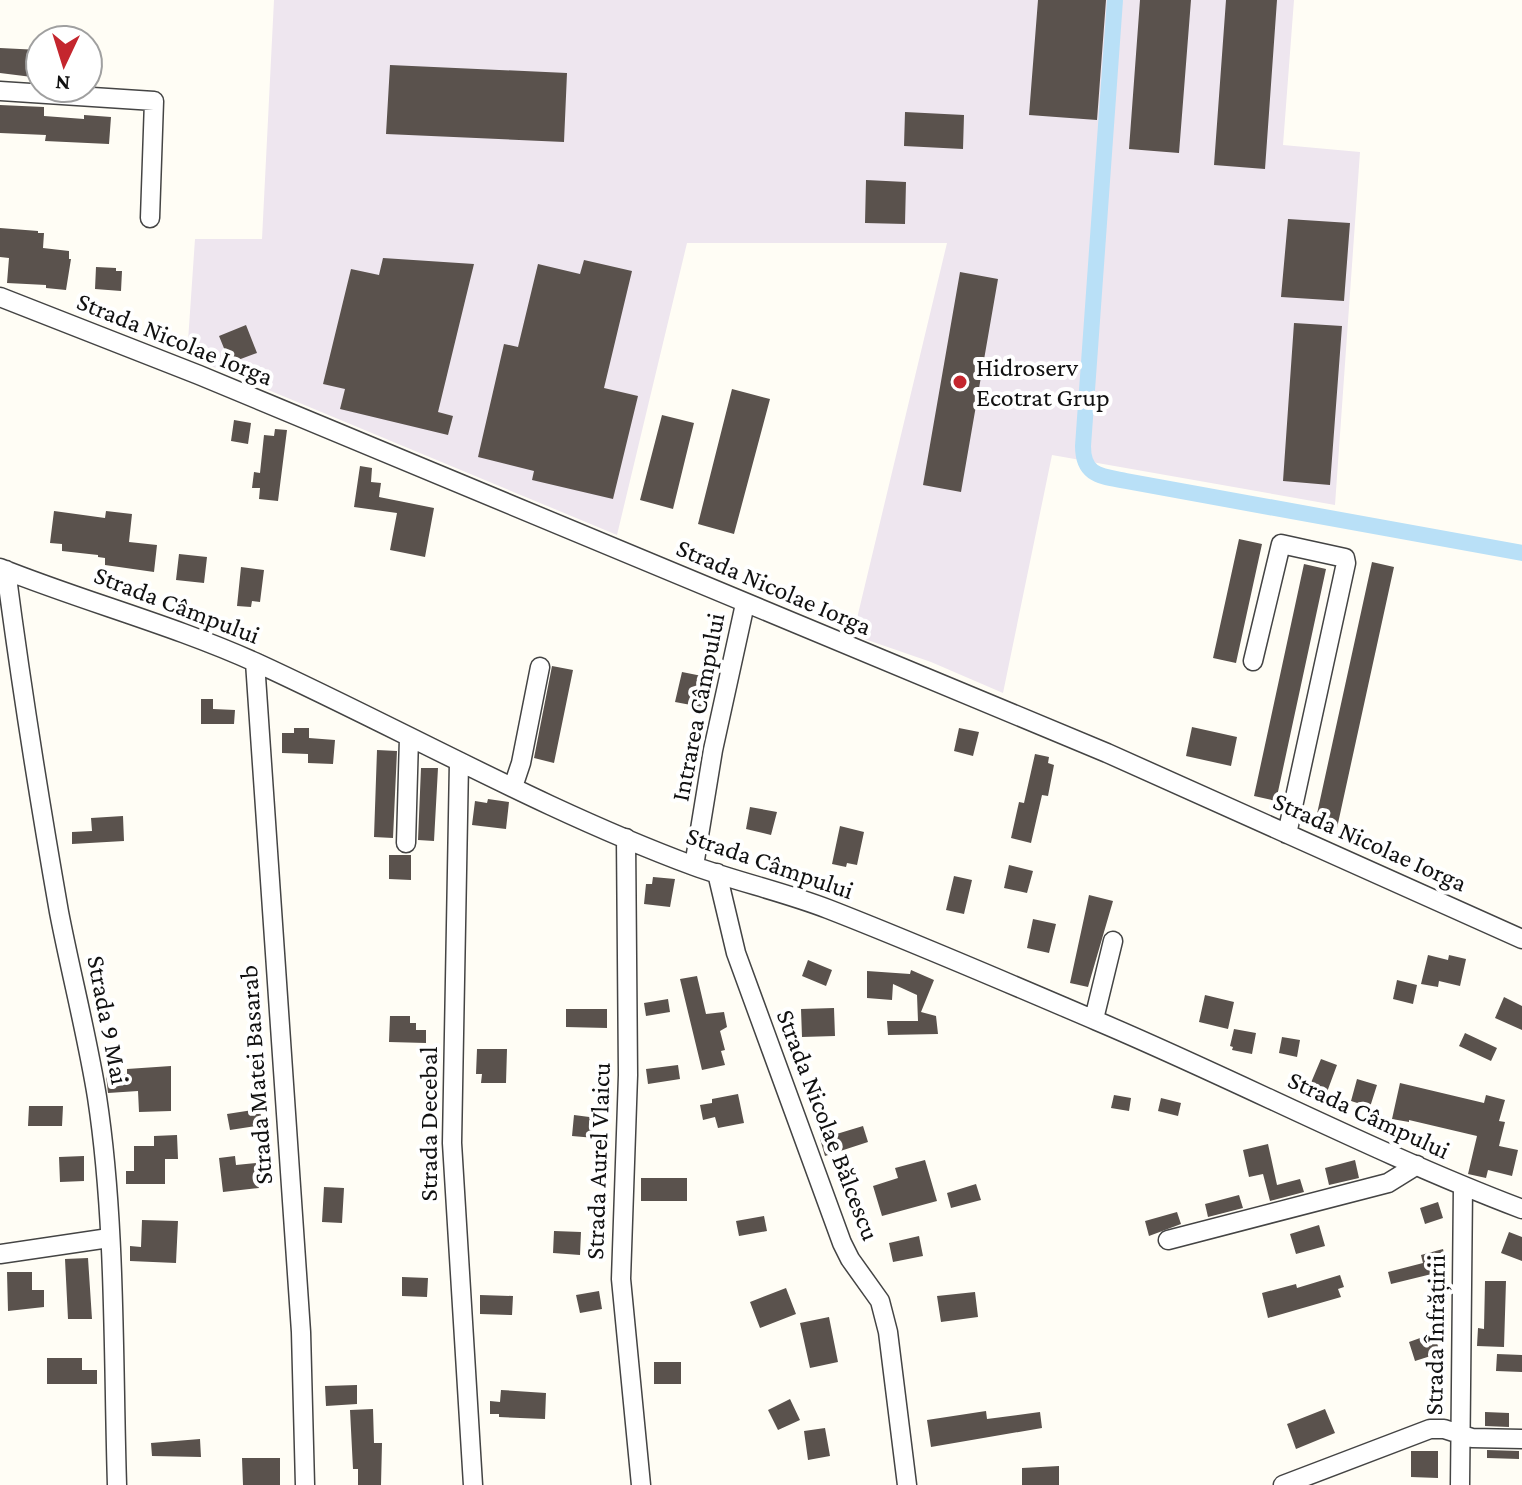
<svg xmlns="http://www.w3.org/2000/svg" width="1522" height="1485" font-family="'Crimson Pro',serif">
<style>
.industrial{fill:#eee6ef}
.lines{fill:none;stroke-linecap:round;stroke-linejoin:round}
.canal{stroke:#b9e0f7;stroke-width:16}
.building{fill:#5a524d}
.minor-casing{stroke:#444;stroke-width:21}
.minor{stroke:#fff;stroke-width:18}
.poi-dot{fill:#c4262e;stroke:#fff;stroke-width:3}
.labels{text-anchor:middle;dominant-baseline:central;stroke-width:8;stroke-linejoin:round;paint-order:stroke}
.street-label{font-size:26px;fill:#111;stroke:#fff}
.poi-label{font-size:26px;fill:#111;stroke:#fff;text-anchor:start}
</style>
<rect width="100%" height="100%" fill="#fffdf5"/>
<path class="industrial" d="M274,0H1294L1283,145L1360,152L1335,505L1052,455L1003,693L931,662L853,635L947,243H687L617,535L187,356L195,239H262Z"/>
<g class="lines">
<path class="canal" d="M1115,0L1083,446C1083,476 1101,476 1126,481L1522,553"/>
</g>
<path class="building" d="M1038,0H1106L1097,120L1029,115Z
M1140,0H1191L1179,153L1129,149Z
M1226,0H1277L1265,169L1214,165Z
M0,48L40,50V78L0,73Z
M390,65L567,73L564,142L386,134Z
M0,105L44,107V116L84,119V115L111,117L109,144L45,141L46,135L0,133Z
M905,112L964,115L963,149L904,146Z
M866,180L906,182L905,224L865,223Z
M1288,219L1350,223L1344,301L1281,297Z
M0,228L38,231V233H44L43,248L69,251V259H71L66,290L46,288V285L7,283L9,258L0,257Z
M383,258L474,264L438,412L453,416L448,435L340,409L345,389L323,384L351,269L379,275Z
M584,260L632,271L604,388L638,396L613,499L532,480L534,471L478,457L504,344L518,347L538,264L580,274Z
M96,267L116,268V271H122L121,291L95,289Z
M960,272L998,279L961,492L923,485Z
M1294,323L1342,326L1330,485L1283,481Z
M246,325L257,353L230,363L219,336Z
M732,389L770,399L734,534L698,524Z
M662,415L694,423L673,509L640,500Z
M234,420L251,423L248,444L231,441Z
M275,429L287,430L278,501L259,499L260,488H252L254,472L260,473L264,435L274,436Z
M360,466L372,468L371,482L381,483L379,497L434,508L425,557L390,550L397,513L354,507Z
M54,511L105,518L106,511L132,514L129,542L157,545L154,572L105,565V558L98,557V555L62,551V544L50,543Z
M1239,539L1262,544L1236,663L1213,658Z
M179,554L207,557L204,583L176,580Z
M1372,562L1394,567L1337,828L1315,823Z
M1304,564L1326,569L1276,801L1254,796Z
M241,567L264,570L260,602L252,601L251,607L237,606Z
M552,666L573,670L554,763L534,758Z
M682,672L702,676L701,682L712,685L707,708L675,702Z
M201,699H213V709L235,710L234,724H201Z
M1192,727L1237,737L1231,766L1186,756Z
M294,728H309V738L335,740L333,764L308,763V754L282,753V733H294Z
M959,728L979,732L973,756L954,751Z
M377,750L397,751L393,838L374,837Z
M1035,754L1049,757L1048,763L1054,765L1048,796L1042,795L1031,843L1011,838L1019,802L1024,803Z
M421,768H438L434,841L418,840Z
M488,799L509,802L506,829L472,825L475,801L487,803Z
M750,807L777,812L771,835L746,829Z
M123,816L124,841L72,844V832L92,831L91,818Z
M840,826L864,832L857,865L847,863L846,867L832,864Z
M389,855H411V880L389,879Z
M1009,865L1033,871L1027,893L1004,888Z
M954,876L972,880L964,914L946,910Z
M653,877L675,879L670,907L644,904L646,884H652Z
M1089,895L1113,901L1088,987L1070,983Z
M1033,919L1056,924L1049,953L1027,948Z
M1428,955L1448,960L1449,955L1466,959L1460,986L1439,981L1438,987L1421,984Z
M808,960L832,970L826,986L802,976Z
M911,970L934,980L921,1012L936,1016L938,1034L888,1035L887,1021H918L917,995L893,984L892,1000L867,998V971L910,974Z
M697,976L706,1014L724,1012L727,1027L720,1031L725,1050L721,1051L725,1065L702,1070L680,979Z
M1397,980L1417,985L1413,1004L1393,999Z
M1205,995L1234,1002L1228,1029L1199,1022Z
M1504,997L1522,1006V1030L1495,1018Z
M668,999L670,1012L646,1016L644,1003Z
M834,1008L835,1036L802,1037L801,1009Z
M566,1009H607V1028L566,1027Z
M390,1016H410V1023H416V1030H426V1043L389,1042Z
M1234,1029L1256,1033L1252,1054L1232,1050L1233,1047L1230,1046Z
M1465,1033L1497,1048L1491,1061L1459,1046Z
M1282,1037L1300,1040L1297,1057L1279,1053Z
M477,1049H507L506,1083H481L482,1074H476Z
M1321,1059L1337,1065L1327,1092L1310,1085Z
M678,1065L680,1079L648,1084L646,1069Z
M171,1066V1111L139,1112L138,1091L108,1093L106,1075L127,1074V1069Z
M1357,1079L1377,1085L1370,1107L1351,1101Z
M1400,1083L1484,1103L1486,1095L1505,1100L1499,1121L1505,1122L1499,1146L1518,1150L1512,1176L1488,1170L1486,1178L1468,1174L1477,1136L1409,1120V1122L1392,1119Z
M738,1094L744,1123L718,1128L715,1117L703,1120L700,1105L712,1103V1099Z
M1114,1095L1131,1098L1129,1111L1111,1108Z
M1161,1098L1181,1103L1178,1116L1158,1111Z
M29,1106H63L62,1126H28Z
M260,1109L262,1125L230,1130L227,1114Z
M574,1115L597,1118L595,1138L572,1136Z
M863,1126L868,1142L825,1156L820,1139Z
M177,1135L178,1159H165V1184H126V1171H134V1146H154V1136Z
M1268,1144L1277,1185L1300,1179L1304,1192L1270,1201L1263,1174L1249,1177L1243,1150Z
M84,1156V1181L60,1182L59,1157Z
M235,1156L236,1165L256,1163L259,1188L223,1192L219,1158Z
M925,1160L937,1201L882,1216L873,1186L898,1178L895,1168Z
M1355,1160L1359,1178L1329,1185L1325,1168Z
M641,1178H687V1201H641Z
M976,1184L981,1200L951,1208L947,1193Z
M324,1187L344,1188L342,1223L322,1222Z
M1239,1195L1243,1208L1208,1217L1205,1204Z
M1438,1202L1443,1218L1425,1224L1420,1208Z
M1177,1212L1181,1224L1149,1236L1145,1221Z
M764,1216L767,1231L739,1236L736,1221Z
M142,1220L178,1221L176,1263L130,1261V1246L141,1247Z
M1319,1225L1325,1246L1296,1254L1290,1234Z
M554,1231L581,1232L580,1255L553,1253Z
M1509,1232L1522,1237V1261L1501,1253Z
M919,1236L923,1256L893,1262L889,1243Z
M1443,1249L1448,1270L1391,1284L1388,1272L1423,1263L1421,1255Z
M88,1258L92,1319H68L65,1259Z
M7,1272H32V1290H44V1307L8,1311Z
M1340,1275L1344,1287L1338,1289L1341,1297L1268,1318L1262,1293L1296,1284L1297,1288Z
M402,1277L428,1278L427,1297L402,1296Z
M1485,1281H1506L1504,1347L1477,1346L1478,1328L1484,1329Z
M786,1288L796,1314L760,1328L750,1302Z
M599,1291L602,1309L580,1313L576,1295Z
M975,1292L978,1317L941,1322L937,1296Z
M480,1295L513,1296L512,1315L480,1314Z
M829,1317L838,1362L810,1368L800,1323Z
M1434,1333L1440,1353L1415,1361L1409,1342Z
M1497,1354L1522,1355V1372L1496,1371Z
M47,1358H82V1370H97V1384H47Z
M654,1362H681V1384H654Z
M357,1385V1404L326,1406L325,1386Z
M501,1390L546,1393L545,1419L499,1417V1414H490V1401L500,1402Z
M790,1399L800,1420L778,1430L768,1410Z
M373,1409L374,1443H382L381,1485H358V1469H353L350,1410Z
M1325,1409L1335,1433L1296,1449L1287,1424Z
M986,1411L987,1419L1040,1412L1042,1428L931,1447L927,1420Z
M1485,1412L1509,1413V1427L1485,1426Z
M825,1428L830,1456L808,1460L804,1431Z
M200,1439L201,1457L152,1456L151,1443Z
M1487,1450L1519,1451V1459L1487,1458Z
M1411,1451H1438V1478L1411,1477Z
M242,1458H280V1485H243Z
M1059,1466V1485H1022V1468Z"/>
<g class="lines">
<defs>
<path id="minor" d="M0,91L154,101L150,218
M0,297L199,375L1107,753L1522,939
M0,568C85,602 173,625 257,663C403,730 543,810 694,866C738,882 784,892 828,909C918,944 1008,983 1097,1021C1239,1081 1377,1154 1522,1209
M6,570C21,685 39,798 59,912C71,974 87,1035 97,1097C116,1221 113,1359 117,1485
M1253,661L1281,544L1345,558L1346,563L1287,834
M255,662L301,1332L305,1485
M459,762L452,1143L473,1485
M513,787L521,763L540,667
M626,838L628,1075L621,1279L641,1485
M406,843L409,738
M694,866L713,750L745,604
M717,873L736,953L842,1243L850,1259L880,1301L888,1332L907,1485
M1094,1019L1113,941
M1168,1240L1388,1183L1417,1165
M0,1254L109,1238
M1283,1485L1430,1429H1444L1472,1438L1522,1439
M1460,1485L1463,1186"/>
</defs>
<use href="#minor" class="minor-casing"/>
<use href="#minor" class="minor"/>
</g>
<circle class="poi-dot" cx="960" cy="382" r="8"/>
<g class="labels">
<g class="street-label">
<text transform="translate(175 339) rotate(22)">Strada Nicolae Iorga</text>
<text transform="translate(774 587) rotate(23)">Strada Nicolae Iorga</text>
<text transform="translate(177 605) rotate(21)">Strada Câmpului</text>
<text transform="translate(698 707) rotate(-79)">Intrarea Câmpului</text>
<text transform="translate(1370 842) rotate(24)">Strada Nicolae Iorga</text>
<text transform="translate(770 863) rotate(19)">Strada Câmpului</text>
<text transform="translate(108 1020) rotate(79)">Strada 9 Mai</text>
<text transform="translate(256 1075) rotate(-94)">Strada Matei Basarab</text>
<text transform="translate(1369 1115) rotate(25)">Strada Câmpului</text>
<text transform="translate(428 1124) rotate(-90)">Strada Decebal</text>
<text transform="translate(828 1125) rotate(69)">Strada Nicolae Bălcescu</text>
<text transform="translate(598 1161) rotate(-88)">Strada Aurel Vlaicu</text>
<text transform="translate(1435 1335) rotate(-89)">Strada Înfrățirii</text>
</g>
<g class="poi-label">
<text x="976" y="367">Hidroserv<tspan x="976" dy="30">Ecotrat Grup</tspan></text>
</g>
</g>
<g transform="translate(64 64) rotate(184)"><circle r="38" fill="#ffffff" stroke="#a0a0a0" stroke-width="2"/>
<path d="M0-6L14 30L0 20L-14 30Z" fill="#c4262e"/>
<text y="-12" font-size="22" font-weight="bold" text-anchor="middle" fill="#111111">N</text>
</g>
</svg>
